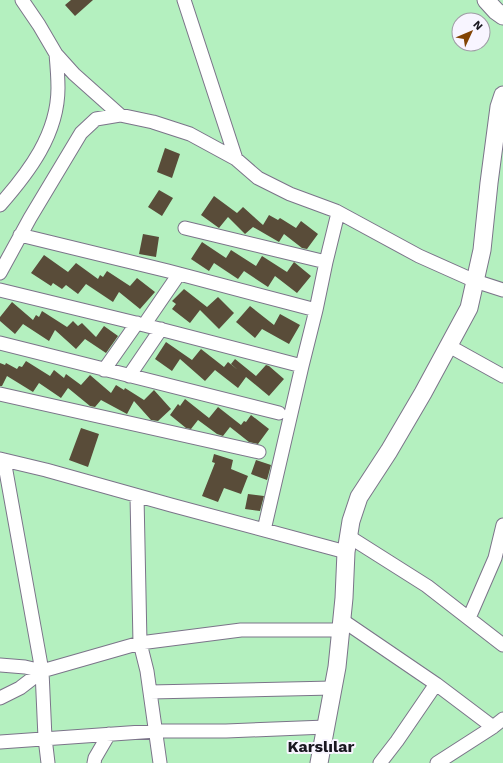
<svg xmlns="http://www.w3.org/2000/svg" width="503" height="763" font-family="'Work Sans',sans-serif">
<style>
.green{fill:#b4f0bf;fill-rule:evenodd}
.building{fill:#594c39}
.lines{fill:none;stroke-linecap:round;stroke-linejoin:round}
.minor-casing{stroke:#7b7489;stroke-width:15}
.major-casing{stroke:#7b7489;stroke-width:19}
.minor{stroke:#fff;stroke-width:13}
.major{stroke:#fff;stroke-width:17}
.labels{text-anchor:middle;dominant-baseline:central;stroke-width:4;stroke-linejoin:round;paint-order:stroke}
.district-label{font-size:16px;font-weight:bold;fill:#19171f;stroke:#f8f5ff}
</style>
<rect width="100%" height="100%" fill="#f8f5ff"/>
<path class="green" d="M0,0H503V763H0ZM459,20H483V44H459Z"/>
<path class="building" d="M71,0H93L75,16L65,5Z
M165,148L180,154L172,178L157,172Z
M159,190L173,198L162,216L148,207Z
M214,196L237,213L243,207L263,225L269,215L278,220L280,218L296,228L301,221L318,234L307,249L302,248L284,234L279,242L253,227L245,234L228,217L219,228L201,215Z
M143,234L159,237L156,257L139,254Z
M202,242L226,258L231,250L256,266L262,256L287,272L294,262L311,276L297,293L275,276L268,287L244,271L238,279L214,263L209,271L191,259Z
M44,255L68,272L76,263L98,279L100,275L103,277L107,271L130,286L137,278L155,292L140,309L119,292L113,302L86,284L78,294L66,285L62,289L53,283L51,286L31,273Z
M184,289L207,307L218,297L234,313L219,329L200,310L190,323L172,309L176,304L172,301Z
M12,302L33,320L36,315L39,317L42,311L67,327L73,321L78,326L82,323L96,337L104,326L118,336L106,353L85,339L76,349L55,330L49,341L23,324L15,334L0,321V317Z
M250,306L274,325L280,314L300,325L289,344L262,329L255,338L236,322Z
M166,342L192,360L201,349L224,367L228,362L238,370L231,364L235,359L256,376L266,365L269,366L284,379L269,396L246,377L238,388L215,370L205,381L180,359L172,371L155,359Z
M26,361L50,376L54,370L64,378L66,374L81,385L90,375L111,393L116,385L124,390L125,388L144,400L154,390L171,409L158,421L151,420L134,401L127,414L101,400L95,407L90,406L68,388L61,398L39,383L33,392L7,376L2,386H0V363L5,365L6,363L17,369L19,366L22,367Z
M185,399L209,418L218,407L241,425L244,421L246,422L251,415L269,429L258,444L249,442L230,427L223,436L217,434L198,420L191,429L186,428L170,415L178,404L180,406Z
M81,428L99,434L88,467L69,460Z
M214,454L233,460L231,469L248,476L241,494L224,488L218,502L202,496L215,463L212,462Z
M256,460L271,465L267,480L251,474Z
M248,494L264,496L260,511L245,509Z"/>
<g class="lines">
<defs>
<path id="minor" d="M22,0L39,25L56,54L74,74L120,115
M184,0L236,159
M0,205C29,172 58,134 58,88C58,77 57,65 56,54
M185,228L326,262
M20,235L168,271L316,310L302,366L264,530
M0,273L30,218L81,133L96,119L120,115L153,122L190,134L236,159L258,178L290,194L336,211L419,256L475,281L503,290
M0,290L144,325L302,366
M316,310L326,262L338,213
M144,325L179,274
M0,343L279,413
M449,346L503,376
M104,370L137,323
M129,376L161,329
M0,394L259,452
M0,459L46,470L171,505L346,552
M4,460L42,671L45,738L48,763
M137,496L140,643L147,671L160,763
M348,536L427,586L503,645
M469,618L495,558L503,525
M342,620L436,684L493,727
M0,665L25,667L42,671
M150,692L333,688
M0,698L20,688L42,671L140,643L241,630H340
M0,742L156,731H226L326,727
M94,763L95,758L109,734
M380,763L397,741L436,684
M437,763L493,727L503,719"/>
<path id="major" d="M486,0L496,11L503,16
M319,763L337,667L344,598L346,552L351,521L359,497L389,451L423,393L469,308L482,250L489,183L499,107L503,95"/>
</defs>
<use href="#minor" class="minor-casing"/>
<use href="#major" class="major-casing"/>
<use href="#minor" class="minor"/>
<use href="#major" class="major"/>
</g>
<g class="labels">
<g class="district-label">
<text x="321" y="746">Karslılar</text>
</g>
</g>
<g transform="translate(471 32) rotate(46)"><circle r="19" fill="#f8f5ff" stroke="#9f9ca5"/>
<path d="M0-3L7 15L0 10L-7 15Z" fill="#824404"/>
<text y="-6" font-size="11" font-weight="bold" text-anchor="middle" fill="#19171f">N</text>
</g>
</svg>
